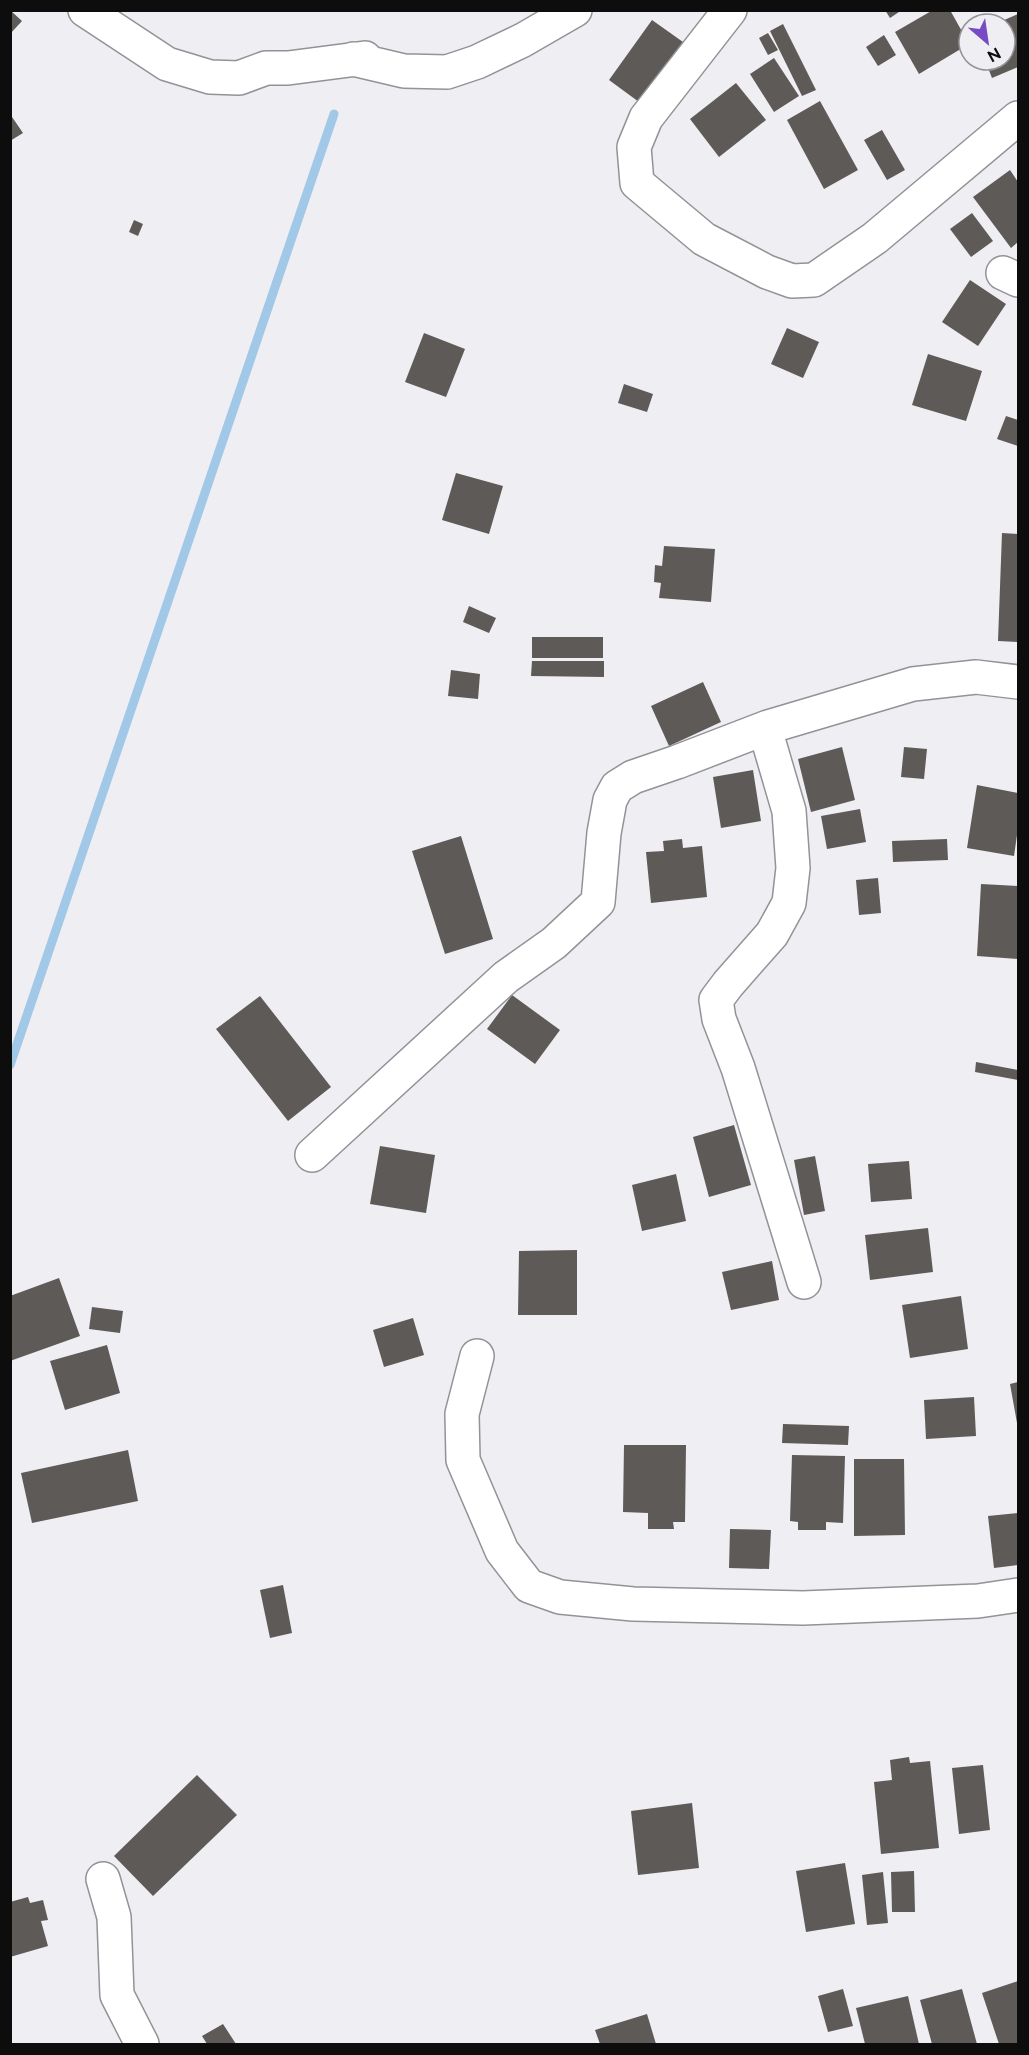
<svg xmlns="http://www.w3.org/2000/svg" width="1029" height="2055" font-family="Raleway,sans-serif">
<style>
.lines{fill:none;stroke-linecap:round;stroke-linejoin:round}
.stream{stroke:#a2c8e8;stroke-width:9}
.building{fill:#5e5a58}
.street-casing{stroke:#929397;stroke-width:36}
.street{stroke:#fff;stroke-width:33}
</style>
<rect width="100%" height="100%" fill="#eeeef3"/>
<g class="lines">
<path class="stream" d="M10,1065L334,114"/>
</g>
<path class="building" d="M10,10L22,21L10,34Z
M885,10H902L890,18Z
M933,10H950L969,44L919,74L895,32Z
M1018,14V67L992,78L985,60H1005V24H995Z
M652,20L683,42L639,102L609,80Z
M783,24L816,90L802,96L770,31Z
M768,33L778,50L768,55L759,38Z
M884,35L896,55L878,66L866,47Z
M774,58L799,96L774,112L750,74Z
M736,83L766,120L719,157L690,119Z
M820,101L858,170L824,189L787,120Z
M10,114L23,133L10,141Z
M882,130L905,170L887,180L864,140Z
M1010,170L1018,182V242L1011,248L973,197Z
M972,213L993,241L971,257L950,229Z
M134,220L143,224L138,236L129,232Z
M970,280L1006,304L978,346L942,322Z
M787,328L819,342L803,378L771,364Z
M424,333L465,349L446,397L405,382Z
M928,354L982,371L966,421L912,405Z
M624,384L653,394L647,412L618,403Z
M1006,416L1018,420V446L997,439Z
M456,473L503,486L489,534L442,520Z
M1002,533L1018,534V642L998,641Z
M664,546L715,549L711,602L659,598L661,583L654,582L655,565L662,566Z
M469,606L496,618L489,633L463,622Z
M532,637H603V658H532Z
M532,661H604V677L531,676Z
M451,670L480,674L478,699L448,696Z
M703,682L721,722L669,746L651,706Z
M842,747L855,800L811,812L798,759Z
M904,747L927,749L924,779L901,777Z
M753,770L761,821L721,828L713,777Z
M977,785L1018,793V828L1014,856L967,848Z
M860,809L866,842L827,849L821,816Z
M461,836L493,939L445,954L412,851Z
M682,839L683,848L702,846L707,897L651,903L646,852L664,851L663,841Z
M947,839L948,860L893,862L892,841Z
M878,878L881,913L859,915L856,880Z
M981,884L1018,886V959L977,956Z
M512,995L560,1030L535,1064L487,1029Z
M260,996L331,1087L288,1121L216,1029Z
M976,1062L1018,1070V1080L975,1072Z
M734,1125L751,1185L709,1197L693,1137Z
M380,1146L435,1155L426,1213L370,1204Z
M815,1156L825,1211L804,1215L794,1160Z
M909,1161L912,1199L871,1202L868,1164Z
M676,1174L686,1221L642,1231L632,1185Z
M928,1228L933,1272L870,1280L865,1235Z
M577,1250V1315H518L519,1251Z
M772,1261L779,1300L731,1310L722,1272Z
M59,1278L80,1336L10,1361V1296Z
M961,1296L968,1349L910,1358L902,1305Z
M92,1307L123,1311L120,1333L89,1329Z
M413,1318L424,1355L384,1367L373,1330Z
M107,1345L120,1393L65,1410L50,1361Z
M1018,1382V1423H1017L1010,1384Z
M974,1397L976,1436L926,1439L924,1400Z
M783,1424L849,1426L848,1445L782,1443Z
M624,1445H686L685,1522H673L674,1529H648V1513L623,1512Z
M128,1450L138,1501L32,1523L21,1473Z
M792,1455L845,1456L843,1523L826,1522V1530H798V1522L790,1521Z
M854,1459H904L905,1535L854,1536Z
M1018,1513V1565L994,1568L988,1516Z
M730,1529L771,1530L769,1569L729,1568Z
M283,1585L292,1633L270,1638L260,1590Z
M909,1757L910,1763L930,1761L939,1848L881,1854L874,1782L892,1780L890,1760Z
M983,1765L990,1830L959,1834L952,1768Z
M197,1775L237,1815L153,1896L114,1856Z
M692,1803L699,1868L638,1875L631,1811Z
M845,1863L855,1924L806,1932L796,1871Z
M914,1871L915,1912H892L891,1872Z
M883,1872L888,1923L867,1925L862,1875Z
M28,1897L30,1903L43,1900L48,1920L41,1921L48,1946L10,1957V1902Z
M1018,1981V2044H999L982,1993Z
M843,1989L853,2026L828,2032L818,1996Z
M962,1989L977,2044H932L920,2000Z
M908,1996L919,2044H865L856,2008Z
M647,2014L656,2044H600L595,2030Z
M223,2024L236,2044H207L202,2036Z"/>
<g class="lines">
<defs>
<path id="street" d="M85,10L167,64L210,77L239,78L266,68H288L365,58
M730,10L646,118L634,147L637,183L704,239L767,272L792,281L814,280L875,238L1018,118
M353,59L404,71L447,72L477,62L523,40L575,10
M1003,273L1018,280
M765,729L789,811L793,868L789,903L772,934L728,984L716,1000L719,1019L738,1068L804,1282
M312,1155L506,977L554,943L598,902L604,833L610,800L617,787L633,777L677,762L768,727L913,684L976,677L1018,682
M477,1356L462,1414L463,1460L502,1551L529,1586L560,1597L633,1604L803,1608L978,1601L1018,1595
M103,1879L114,1917L117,1995L142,2044"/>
</defs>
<use href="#street" class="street-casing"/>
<use href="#street" class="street"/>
</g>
<rect width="1029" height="2055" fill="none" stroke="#0d0d0e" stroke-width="24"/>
<g transform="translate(987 42) rotate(151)"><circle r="28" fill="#eeeef3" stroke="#949497" stroke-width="1.5"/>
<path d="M0-4.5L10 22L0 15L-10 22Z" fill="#784bc4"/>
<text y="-9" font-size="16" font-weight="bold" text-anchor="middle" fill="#0d0d0e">N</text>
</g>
</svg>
